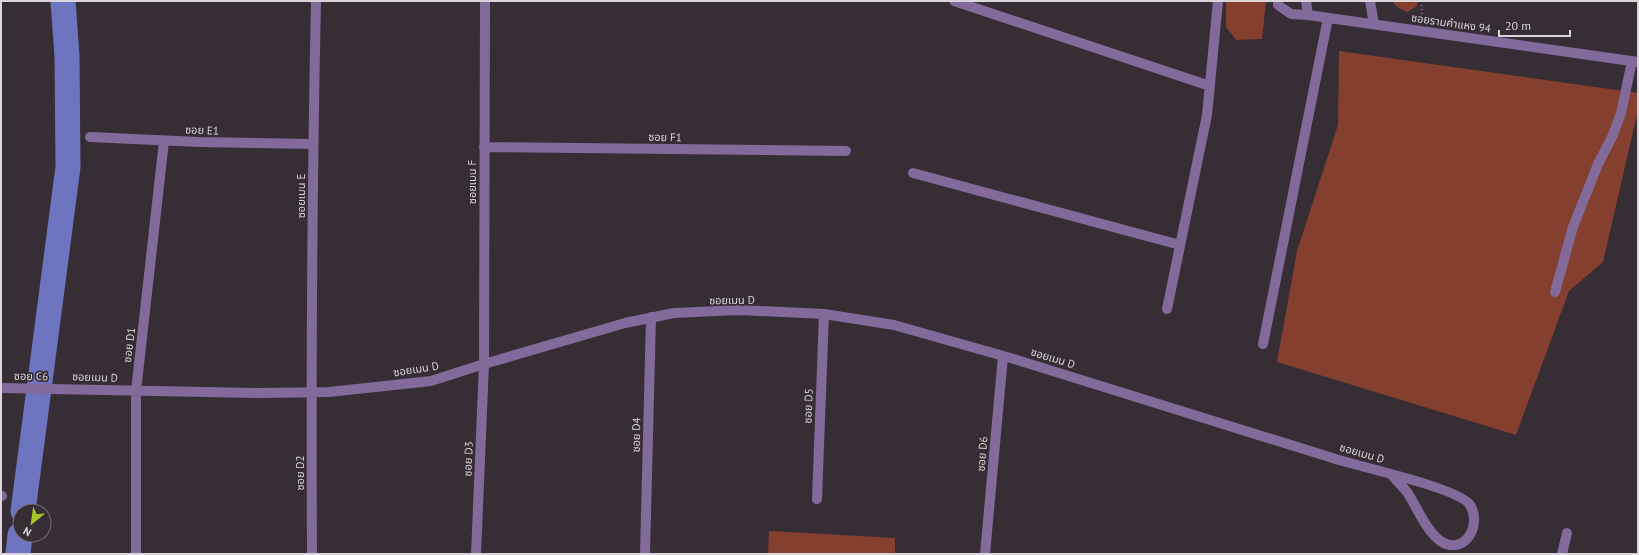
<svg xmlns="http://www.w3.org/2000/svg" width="1639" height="555" font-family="'PT Sans','Noto Sans Thai',sans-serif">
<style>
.green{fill:#843f2e}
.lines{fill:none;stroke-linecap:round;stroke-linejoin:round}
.canal{stroke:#6d75c1;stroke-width:25}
.path{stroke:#766d73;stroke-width:2.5;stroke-dasharray:1 3;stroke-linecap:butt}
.minor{stroke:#826a9b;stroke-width:10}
.labels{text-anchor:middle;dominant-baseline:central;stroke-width:3.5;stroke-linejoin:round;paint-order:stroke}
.street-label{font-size:11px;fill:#dbd5d9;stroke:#372d34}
</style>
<rect width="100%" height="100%" fill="#372d34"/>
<path class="green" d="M1226,1H1266L1262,39L1236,40L1226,27Z
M1392,1H1417V6L1407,12L1397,7Z
M1339,51L1638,93V110L1603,262L1569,291L1516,435L1277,362L1297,251L1338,125Z
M769,531L895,538V554H768Z"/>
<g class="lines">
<path class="canal" d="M23,511L68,167L67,56L63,1
M18,554L20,535"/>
<path class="path" d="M1421,1L1422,14"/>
<path class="minor" d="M954,1L1210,86
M1278,1V5L1291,14L1308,15L1638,62
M1306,1L1308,15
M1370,1L1374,24
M90,137L199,142L313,144
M484,147L846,151
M913,173L1180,245
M1555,292L1573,227L1598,164L1613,135L1621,113L1632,61
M1167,309L1207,115L1218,1
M1263,344L1328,18
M1,388L261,393L329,392L431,381L484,364L625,323L674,313L739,310L824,314L894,325L1014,359L1339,460L1391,474
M1391,474C1406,478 1463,493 1470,505C1482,524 1466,555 1442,542C1427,533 1417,507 1407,492C1402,486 1396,480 1391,474Z
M1,496H2
M817,499L824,314
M136,554V391L164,141
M312,554C311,370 312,185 316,1
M476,554L484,364L485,1
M645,554L651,317
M985,554L1003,356
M1562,554L1567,533"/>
</g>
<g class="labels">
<g class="street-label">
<text transform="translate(1451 23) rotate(8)">ซอยรามคําแหง 94</text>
<text transform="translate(202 130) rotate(2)">ซอย E1</text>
<text transform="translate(665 137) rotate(1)">ซอย F1</text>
<text transform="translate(472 182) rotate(-90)">ซอยเมน F</text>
<text transform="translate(301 196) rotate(-90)">ซอยเมน E</text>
<text transform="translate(732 300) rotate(-1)">ซอยเมน D</text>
<text transform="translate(129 345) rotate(-83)">ซอย D1</text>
<text transform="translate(1053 358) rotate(17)">ซอยเมน D</text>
<text transform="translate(416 369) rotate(-9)">ซอยเมน D</text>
<text transform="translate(31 376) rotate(1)">ซอย C6</text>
<text transform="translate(95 377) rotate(2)">ซอยเมน D</text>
<text transform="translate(808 406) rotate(-88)">ซอย D5</text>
<text transform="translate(636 435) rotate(-89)">ซอย D4</text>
<text transform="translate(1362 453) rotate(16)">ซอยเมน D</text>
<text transform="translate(982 454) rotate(-85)">ซอย D6</text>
<text transform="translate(468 459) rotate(-88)">ซอย D3</text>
<text transform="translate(300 473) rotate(-90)">ซอย D2</text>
</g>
</g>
<rect width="1639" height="555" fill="none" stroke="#dbd5d9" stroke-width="4"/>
<g transform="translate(32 523) rotate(209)"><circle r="19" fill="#372d34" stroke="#797076"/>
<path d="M0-3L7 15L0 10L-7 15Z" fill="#a4c825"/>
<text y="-6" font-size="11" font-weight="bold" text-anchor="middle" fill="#dbd5d9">N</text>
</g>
<path d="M1499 30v6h71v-6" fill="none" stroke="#dbd5d9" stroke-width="2"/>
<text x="1505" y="30" font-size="12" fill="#dbd5d9" stroke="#372d34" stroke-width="3" paint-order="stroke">20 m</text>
</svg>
